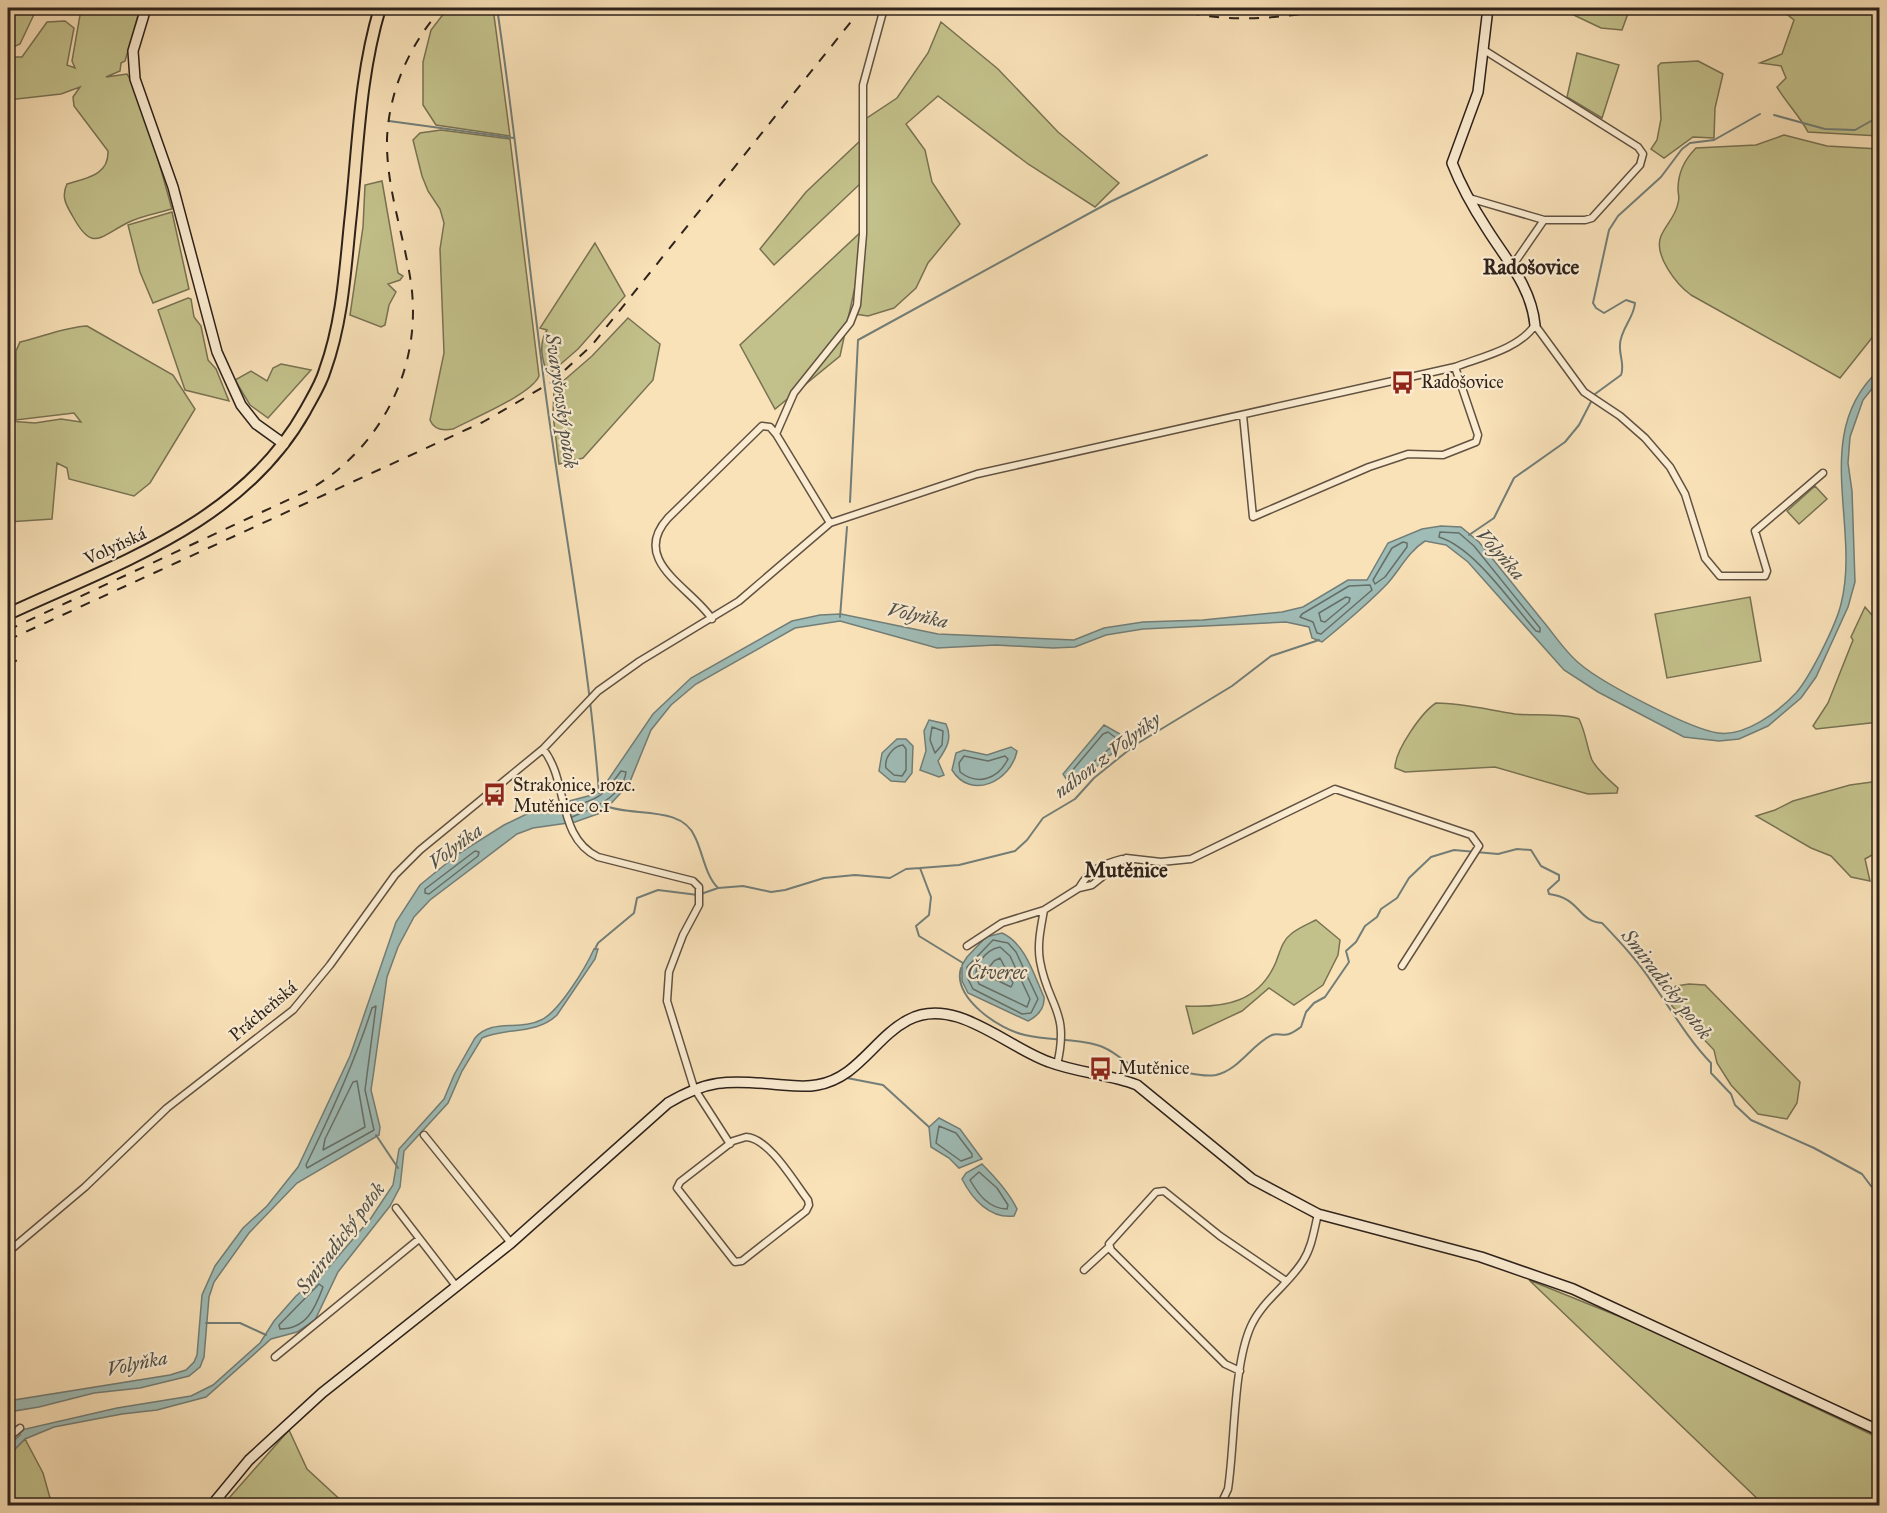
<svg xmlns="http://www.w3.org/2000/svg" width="1887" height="1513" font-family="'IM FELL Great Primer',serif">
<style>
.green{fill:#c3c18b;stroke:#787253;stroke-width:1.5}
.water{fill:#9fbcb6;stroke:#727e78;stroke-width:1.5}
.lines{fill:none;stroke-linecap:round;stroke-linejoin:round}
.shore{stroke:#666f68;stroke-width:1.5}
.stream{stroke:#727e78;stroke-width:2}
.street-casing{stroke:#615242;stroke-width:9}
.secondary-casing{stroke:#2e221b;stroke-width:12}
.primary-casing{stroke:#2e221b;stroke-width:14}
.street{stroke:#fbecd1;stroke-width:6}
.secondary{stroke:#fbecd1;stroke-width:9}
.primary{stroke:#f9e1b8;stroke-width:10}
.rail{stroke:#2e221b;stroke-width:2;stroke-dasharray:10 10;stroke-linecap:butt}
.labels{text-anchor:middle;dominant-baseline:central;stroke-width:4.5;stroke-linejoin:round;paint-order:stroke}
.poi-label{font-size:18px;fill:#2e221b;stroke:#fbecd1;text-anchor:start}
.street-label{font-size:18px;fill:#2e221b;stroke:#fbecd1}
.water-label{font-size:20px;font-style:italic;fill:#50504a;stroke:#fbecd1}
.quarter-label{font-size:21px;font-weight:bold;fill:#2e221b;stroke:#fbecd1}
</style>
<rect width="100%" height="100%" fill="#f9e1b8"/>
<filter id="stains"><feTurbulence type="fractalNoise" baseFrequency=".00333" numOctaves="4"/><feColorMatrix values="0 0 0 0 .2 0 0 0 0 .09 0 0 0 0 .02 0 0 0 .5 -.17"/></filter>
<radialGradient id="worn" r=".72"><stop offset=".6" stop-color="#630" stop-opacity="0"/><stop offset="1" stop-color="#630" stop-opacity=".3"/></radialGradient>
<path class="green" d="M8,8H37L20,44L11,48L8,47Z
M109,8H131L139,12L125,61L121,63L120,71L106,77L127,74L130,79L156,152L172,209C158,213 140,216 127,223C98,238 92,252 72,215C66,205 61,196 67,184C87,178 109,175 108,151L74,106L73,97L80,87L61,94L8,100V57H22L47,22L65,21L74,28L67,65L75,68L72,61L80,15Z
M448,8H493L510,136L436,125L423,105V62L431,30Z
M1559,8H1630L1622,30L1601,28Z
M1779,8H1879V136L1808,132C1799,115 1787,104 1777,87L1786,78L1781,66L1760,63L1782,54L1794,20Z
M941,22L998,69L1058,132L1119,183L1095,207L1028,164L938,96L906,124L925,150L932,182L960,224L928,263L916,288L894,308L868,316L855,314L863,256L864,120L897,98L928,53Z
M1577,53L1619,65L1602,118L1567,97Z
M1698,61L1723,74L1715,108L1714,138L1693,137L1664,158L1651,149L1657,140L1661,119L1658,66L1661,63Z
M441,130L510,139L539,376C532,394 472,419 453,429C443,431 434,430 430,420L444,353L440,249L444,223L440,209L428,191L422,176L413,140L420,133Z
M1784,135L1827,146L1879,149V329L1840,378L1691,295C1677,285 1653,255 1661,236C1666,224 1676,216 1678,203C1680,198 1678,194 1678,189C1678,173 1685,159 1696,148L1756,145Z
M860,141L861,183L774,265L760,249L806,192Z
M382,181L398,273L403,276L400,280L388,284L396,292L389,305L385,325L381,327L350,315L363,227L365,185Z
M172,212L189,289L153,303L140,272L128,225Z
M862,231L858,273L840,356L775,409L740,345Z
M595,243L625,296L578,349L548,375C542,360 538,344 547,330L540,328Z
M188,298L191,299L194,317L201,326L208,360L216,369L229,401L185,390L158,310Z
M628,318L660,344L653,380L583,458L559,464L553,415L554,389L592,356Z
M87,326L173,375L195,409L150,483L134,496L69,479L67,468L57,463L52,519L8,522V421L35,423L61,419L81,422L74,413L16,420V351L20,342C42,337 65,327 87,326Z
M281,364L311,370L268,418L250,405L235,380L251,371L267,381L273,368Z
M1815,486L1827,499L1799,524L1787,511Z
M1750,597L1761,661L1667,678L1655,614Z
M1865,607L1879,623V631L1875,628L1879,638V722L1816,729L1813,726L1828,703L1853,640L1851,637Z
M1436,703C1463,703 1489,710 1515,714C1532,716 1566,713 1579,719C1586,733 1587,748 1592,760C1598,771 1609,780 1618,788L1617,793L1588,794L1495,767L1405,772L1395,768C1395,750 1422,712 1436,703Z
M1879,781V851L1865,859L1870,881L1851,877L1831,856L1811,848L1756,816L1775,810L1793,801L1850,785Z
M1316,920L1340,940L1338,955L1323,985L1294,1005L1269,988L1242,1011L1193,1034L1186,1006C1225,1008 1259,1002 1276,962C1280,952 1282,941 1291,934C1298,928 1308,924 1316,920Z
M1689,984L1705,985L1800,1082L1797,1103L1787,1119L1758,1114L1731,1085L1717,1063L1714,1050L1672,1006L1668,993L1676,986Z
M1529,1280L1638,1324L1879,1438V1505H1764Z
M289,1430L307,1469L346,1505L222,1506Z
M25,1439L43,1473L52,1505H8V1456Z"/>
<path class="water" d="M1879,370V380L1863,400L1850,437L1848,463L1852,491L1855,582L1848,607L1816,677L1801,698L1768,726L1739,739L1719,741L1684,737L1598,692L1564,670L1468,562L1446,545L1425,541C1408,552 1401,568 1388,583C1367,605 1345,623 1322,642L1312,638L1309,627L1286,622L1143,629L1106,635L1075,647L1053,648L996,645L937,648L840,621L795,628L696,684L671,705L651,730L629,784L603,812L575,822L533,828L517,834L430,900L414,917L398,947L387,977L373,1077L371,1090L380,1127L379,1135L297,1183L249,1233L214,1282L209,1297L204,1357L200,1367L189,1376L140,1388L94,1393L39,1407L8,1412V1401L170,1375L186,1370L194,1362L197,1355L202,1295L215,1266L243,1228L267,1206L298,1167L350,1056L396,922L420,885L458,854L504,825L535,810L592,795L604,786L653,714L691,678L792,621L820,615L841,614L938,634L1074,640L1104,628L1143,622L1203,620L1282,612L1303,607L1348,580H1367L1388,543L1422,529L1441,526L1461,527L1479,542C1500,568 1521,594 1542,620C1554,634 1565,652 1580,664C1602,683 1690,729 1718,733C1745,737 1778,712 1796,693C1810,677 1836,625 1841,604C1861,526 1810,433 1879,370Z
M929,720L946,724C953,739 946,749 938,761L944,775L939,777L920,770L926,751L924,731Z
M1104,725L1120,734L1124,743L1074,787L1071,786L1063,774Z
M897,739H906L913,746L912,773L905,782L891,781L879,771L882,753Z
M1011,747L1017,751C1011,781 971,801 952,770L956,753L964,750L987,755Z
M1002,933C1025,943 1034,975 1044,997C1045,1009 1038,1016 1028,1021L968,993L962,981V965L967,957L986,937Z
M594,949H598L595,959L557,1015C536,1035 507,1027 482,1038L462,1071L448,1103L404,1151L400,1187L390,1206L338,1272L315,1320L297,1332L271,1339L206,1397L157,1410L122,1414L54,1427L25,1439L8,1456V1446L20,1435L21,1430L117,1408L191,1396L213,1385L260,1343L274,1321L296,1296L329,1267L371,1218L393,1185L399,1149L444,1099L454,1075L475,1038C492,1018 520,1031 541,1020C559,1012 586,967 594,949Z
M939,1118L960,1129L982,1159L959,1168L949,1158L931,1147L929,1127Z
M982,1164C996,1178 1009,1192 1017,1209L1014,1216C990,1219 972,1199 962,1179L966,1173Z"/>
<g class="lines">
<path class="shore" d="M1440,532L1459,533L1474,546L1540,628V632L1536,631C1511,603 1475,548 1439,537Z
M1403,542L1407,543V547L1385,577L1375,584L1373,580L1392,548Z
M1370,585L1372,590L1321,634L1317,633L1313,622L1300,617L1302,614L1349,586Z
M1346,597L1350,598L1349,602L1325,622L1321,621L1319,613Z
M932,727L943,731L942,745L935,753L930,740Z
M1108,732L1116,738V743L1075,778H1071V772L1103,734Z
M903,745L906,749V770L902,776L894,775L886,768C884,758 893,746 903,745Z
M964,756L988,761L1005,756L1008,759C998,779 978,786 960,772L959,763Z
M569,807C599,800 604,795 621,771L626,772C623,796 593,809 572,817
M475,851L479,852L478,856L429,894L425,893V889Z
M993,940L1008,943L1016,952L1038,999L1031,1013L1022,1014L973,989L968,979L967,967Z
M1000,947L1010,956L1030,999L1027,1007L979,984C970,970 984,950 1000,947Z
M1000,958L1013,983L1011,987L984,974L994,961Z
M376,1006L365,1090L374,1130L307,1168L306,1165C331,1114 355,1062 372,1008Z
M357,1081L365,1127L323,1150L325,1139L353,1082Z
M939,1126L956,1133L972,1154V1157L961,1161L936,1143Z
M979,1172L997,1188L1008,1205L1007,1209C989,1209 978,1194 970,1180Z
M319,1284L323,1287C315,1309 306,1329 280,1329L279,1325Z"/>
<path class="stream" d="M497,8C516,134 528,262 545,389C563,524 589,658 599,793
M1774,115L1825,129L1855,130L1880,116
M389,121L514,138
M850,502L858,340L1110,202L1207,155
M1469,535L1494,518L1514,478L1565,442L1579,425L1595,394L1621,375C1625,365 1619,355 1620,345C1620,330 1634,318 1635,303L1626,300L1604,313L1596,308L1593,303L1609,230L1618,216L1661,177L1682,149L1690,143L1714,140L1760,114
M840,617L847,527
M606,806C632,817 682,805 695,837C703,853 705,875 718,888
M920,868L959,865L1015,851L1027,840L1043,818L1075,799L1094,778L1135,745L1232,686L1271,656L1319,640
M595,949L598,943L634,913L637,898L658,890L698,895L718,888L743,886L771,892L785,890L824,878L855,875L890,878L906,869L920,868L931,897L929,915L916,926L919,936L963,963
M961,968C952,998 1000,1030 1025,1035C1048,1041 1074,1038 1097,1045C1113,1049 1122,1061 1136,1068C1153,1077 1156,1068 1171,1070C1186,1071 1200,1078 1216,1075C1239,1070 1251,1045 1272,1035C1277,1033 1284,1036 1289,1034C1293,1033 1298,1029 1301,1027L1306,1012L1314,1003L1325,997L1349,962L1346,951L1356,942L1365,926L1377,917L1381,909L1397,898L1409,878L1431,857L1454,850L1498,854L1517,849L1531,850L1541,866L1559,875V880L1548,890L1549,894C1581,898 1577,921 1602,923C1620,942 1639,962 1653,984C1672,1011 1688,1039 1711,1063V1073L1731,1094L1735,1105L1751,1120L1814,1148L1862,1174L1871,1186L1880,1190
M847,1078L883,1085L929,1127
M376,1135L398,1168
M206,1323H240L266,1335"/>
<defs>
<path id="street" d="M1484,50L1638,147L1643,154L1640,165L1592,218L1585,220H1544L1513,265
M1469,198L1544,220
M1243,415L1253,517L1369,467L1408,454L1443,455L1476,442L1478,435L1455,367
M776,434L794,393L850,323L857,305L863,234V85L884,8
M712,619C692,588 629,561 668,518L762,426L770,427L776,434L830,523
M543,749C569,781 556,837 598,857L693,881L699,887V905L683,935L669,972L667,1001L694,1088L730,1144
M1079,888C1089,870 1103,864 1122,859
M967,946L1002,923L1044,910
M1057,1065C1070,1010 1048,1007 1040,961C1037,944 1041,927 1044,910L1079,888L1092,885L1126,858L1161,862L1191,859L1335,789L1471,835L1479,846L1402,966
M424,1135L511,1243
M746,1137C769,1138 794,1182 808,1200L809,1205L806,1211L742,1261L735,1262L677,1188L680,1182L733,1141Z
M396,1208L456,1286
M8,1252L85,1187L167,1108L293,1010L330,965L395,875L420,850L543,749L598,691L640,661L739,601L830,523L977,474L1455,367C1481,357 1519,349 1535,325L1584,392L1620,416L1645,438L1670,467L1685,494L1705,558L1720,576H1765L1767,571L1755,531L1823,473
M1084,1270L1109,1247
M275,1357L419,1239
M1240,1371L1225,1364L1111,1250L1109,1244L1156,1192L1164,1191L1220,1236L1286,1281
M8,1438L20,1428
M1220,1506L1228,1489C1235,1443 1233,1366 1251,1326C1263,1300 1288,1285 1303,1261C1312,1247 1314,1230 1318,1214"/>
<path id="secondary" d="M146,8L133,51L135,79L173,187L217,352L241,405L256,424L284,444
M1488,8L1478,92L1452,163C1461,186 1474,209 1487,229C1507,261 1531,286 1535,325
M211,1506L249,1460L322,1393L511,1243L668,1103C707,1080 727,1080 772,1084C787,1085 802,1088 817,1085C858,1078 874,1038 908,1020C955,995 1006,1047 1049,1062C1078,1073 1109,1074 1137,1085L1252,1179L1318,1214L1481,1257L1573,1289L1880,1431"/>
<path id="primary" d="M8,614C118,563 242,523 305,411C312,398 321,384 325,370C342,323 345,273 350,223C358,152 359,77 380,8"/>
</defs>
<use href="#street" class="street-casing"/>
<use href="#secondary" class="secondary-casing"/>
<use href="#primary" class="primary-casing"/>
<use href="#street" class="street"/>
<use href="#secondary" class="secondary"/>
<use href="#primary" class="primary"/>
<path class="rail" d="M1170,8C1228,25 1282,18 1340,8
M8,630L305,492C380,451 423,368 411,283C404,235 386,188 387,139C389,90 410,44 442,8
M8,640L483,422L552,382L592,345L862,8
M8,665L23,657"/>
</g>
<defs>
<symbol id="bus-bare" viewBox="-9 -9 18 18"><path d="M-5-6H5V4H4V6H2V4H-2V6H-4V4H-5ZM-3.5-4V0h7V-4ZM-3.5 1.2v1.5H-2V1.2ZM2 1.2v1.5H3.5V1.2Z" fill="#8f2418" stroke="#fbecd1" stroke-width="2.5" paint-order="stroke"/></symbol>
</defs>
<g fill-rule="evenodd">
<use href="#bus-bare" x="1386" y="366" width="33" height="33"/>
<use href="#bus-bare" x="478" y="778" width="33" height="33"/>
<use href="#bus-bare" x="1084" y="1052" width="33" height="33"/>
</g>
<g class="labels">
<g class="poi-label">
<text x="1421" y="382">Radošovice</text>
<text x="513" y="785">Strakonice, rozc.<tspan x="513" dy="21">Mutěnice 0.1</tspan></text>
<text x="1118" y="1068">Mutěnice</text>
</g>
<g class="street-label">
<text transform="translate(115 546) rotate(-25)">Volyňská</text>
<text transform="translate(263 1011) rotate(-40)">Prácheňská</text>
</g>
<g class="water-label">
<text transform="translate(562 401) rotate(82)">Svaryšovský potok</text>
<text transform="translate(1501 554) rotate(48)">Volyňka</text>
<text transform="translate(918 615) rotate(12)">Volyňka</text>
<text transform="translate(1107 755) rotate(-37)">náhon z Volyňky</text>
<text transform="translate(455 846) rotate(-37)">Volyňka</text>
<text x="997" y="972">Čtverec</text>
<text transform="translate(1667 984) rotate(52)">Smiradický potok</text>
<text transform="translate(340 1238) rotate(-53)">Smiradický potok</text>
<text transform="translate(137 1363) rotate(-12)">Volyňka</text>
</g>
<g class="quarter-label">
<text x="1531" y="267">Radošovice</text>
<text x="1126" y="870">Mutěnice</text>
</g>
</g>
<rect width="1887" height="1513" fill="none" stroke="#f9e1b8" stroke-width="30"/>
<rect x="9" y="9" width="1869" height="1495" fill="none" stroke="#2e221b" stroke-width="3"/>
<rect x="15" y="15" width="1857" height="1483" fill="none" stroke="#2e221b" stroke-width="1.5"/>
<rect width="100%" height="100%" filter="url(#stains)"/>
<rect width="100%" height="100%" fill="url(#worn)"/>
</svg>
